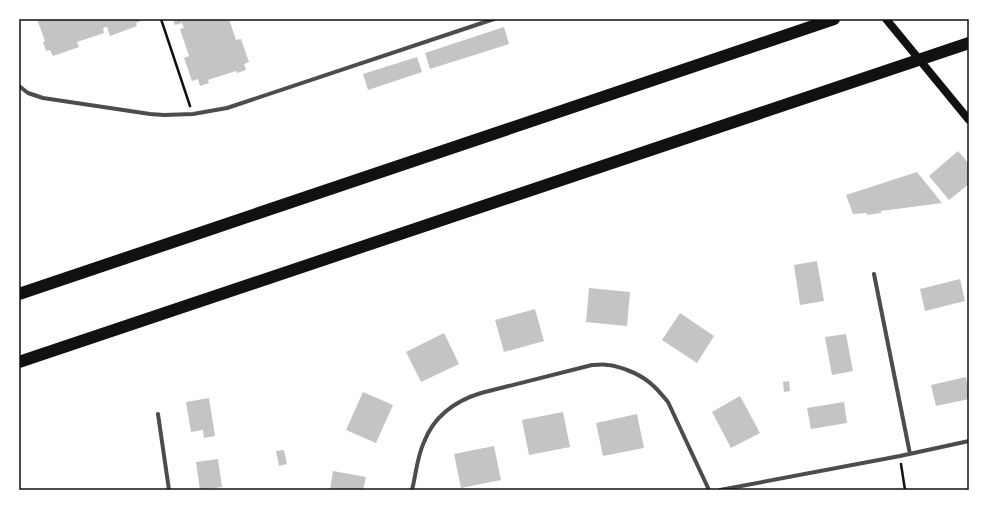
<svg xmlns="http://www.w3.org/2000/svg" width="988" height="509" font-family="'Roboto Condensed',sans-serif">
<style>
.building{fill:#c4c4c4}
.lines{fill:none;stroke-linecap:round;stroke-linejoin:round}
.path{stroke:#111;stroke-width:2.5}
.minor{stroke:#4c4c4c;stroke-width:4}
.secondary{stroke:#111;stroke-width:8}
.motorway{stroke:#111;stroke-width:12}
.neatline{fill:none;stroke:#111;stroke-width:1.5}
</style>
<rect width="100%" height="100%" fill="#fff"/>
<path class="building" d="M37,19H140L141,21L136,23L137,26L110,36L107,27L103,28L104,33L77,42L79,47L53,56L50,50L46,51L43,42L45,41Z
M173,19H229L236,40L241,39L249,62L244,64L246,70L237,73L236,71L208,80L209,83L200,86L198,79L192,81L184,58L189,56L180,29L184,28L182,23L175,25Z
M504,27L509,44L430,69L425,53Z
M417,57L422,72L368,90L363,74Z
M958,151L969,164V184L949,200L929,176Z
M917,172L942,203L881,211V213L867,215V213L853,214L846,195Z
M817,261L824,301L800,305L794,265Z
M960,279L965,301L925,311L920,289Z
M589,288L630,292L627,326L586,322Z
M535,309L544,341L504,352L495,320Z
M680,313L714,336L697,363L662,340Z
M444,333L459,364L421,382L406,352Z
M846,334L853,371L832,375L825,337Z
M966,377L969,392V399L936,406L931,385Z
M789,381L790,391L784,392L783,382Z
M363,392L393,405L376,443L346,430Z
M740,396L760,433L731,448L712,412Z
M209,398L215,436L204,438L203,430L191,432L186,402Z
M844,402L847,423L811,429L807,408Z
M563,412L570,447L529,455L522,420Z
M637,414L644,448L603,456L596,423Z
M494,446L501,480L461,488L454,454Z
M284,450L287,464L279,466L276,451Z
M218,459L222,487L200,490L196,462Z
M333,471L366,477L363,490H330Z"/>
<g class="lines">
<path class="path" d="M161,19L190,106
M901,464L905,490"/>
<path class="minor" d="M19,86L28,93L43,98L150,114L164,115L193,114L227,108L494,19
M874,274L910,454
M158,414L169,490
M412,490C416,474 417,457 424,442C434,416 455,401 481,393L592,365C598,365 603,364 608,365C614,365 621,368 627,370C646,377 655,386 668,402L709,490
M720,490L900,456L969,441"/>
<path class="secondary" d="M886,19L969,120"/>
<path class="motorway" d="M19,294L834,19
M19,362L969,43"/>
</g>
<rect width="988" height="509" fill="none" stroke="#ffffff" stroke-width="40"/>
<rect x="20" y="20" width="948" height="469" class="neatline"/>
</svg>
